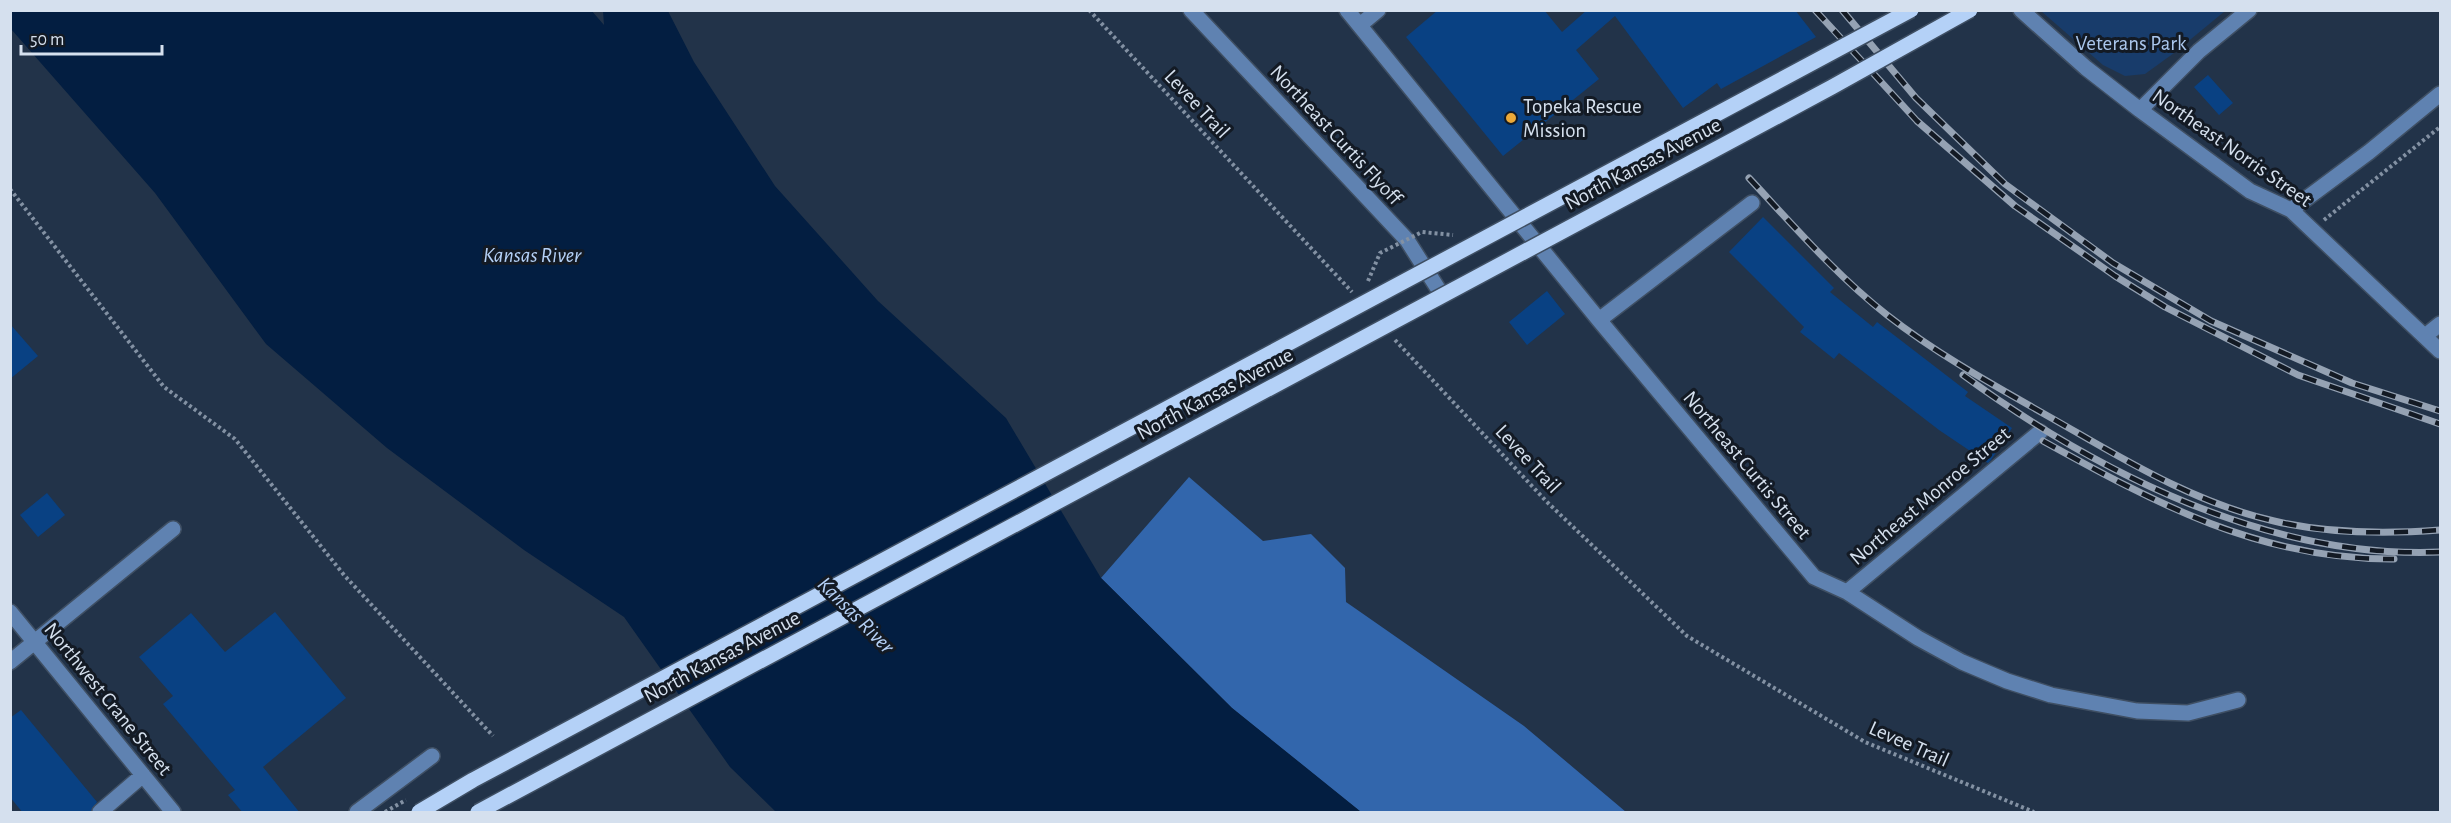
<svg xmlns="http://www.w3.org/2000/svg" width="2451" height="823" font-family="'Alegreya Sans',sans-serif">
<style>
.green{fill:#183c6b}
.forest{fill:#3266ac}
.water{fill:#031e41}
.building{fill:#094183}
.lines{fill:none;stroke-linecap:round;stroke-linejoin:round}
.minor-casing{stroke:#3f4f63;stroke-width:18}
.path{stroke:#8391a3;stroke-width:4;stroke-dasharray:3 3;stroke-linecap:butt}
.minor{stroke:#5f82b1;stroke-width:15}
.rail-casing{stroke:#95a2b3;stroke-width:7}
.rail{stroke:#131a24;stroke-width:4.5;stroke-dasharray:14;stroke-linecap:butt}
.major-bridge-casing{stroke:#3f4f63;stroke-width:18;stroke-linecap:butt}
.path-bridge{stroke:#8391a3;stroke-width:4;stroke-dasharray:3 3;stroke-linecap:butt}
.major-bridge{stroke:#b4d1f7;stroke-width:15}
.poi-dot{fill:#eba939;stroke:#131a24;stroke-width:2}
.labels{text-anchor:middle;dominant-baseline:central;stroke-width:6;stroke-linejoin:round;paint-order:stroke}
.park-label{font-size:21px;fill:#aac6ec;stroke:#131a24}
.street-label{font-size:21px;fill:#d5e0ee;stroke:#131a24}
.poi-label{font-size:21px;fill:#d5e0ee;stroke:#131a24;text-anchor:start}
.water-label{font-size:22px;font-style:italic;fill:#b4d0f6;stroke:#131a24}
</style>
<rect width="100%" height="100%" fill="#223349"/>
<path class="green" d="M2041,11H2225L2174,53L2145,74L2125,76L2103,65Z"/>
<path class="forest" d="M1189,477L1263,541L1311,534L1345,568L1346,602L1524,726L1626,812H1361L1232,708L1101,578Z"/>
<path class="water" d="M591,10L604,25L603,11H668L694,62L775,186L878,301L1006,418L1101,578L1232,708L1361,812H776L730,767L624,617L524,550L387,448L266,344L155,193L11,29L10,11Z"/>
<path class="building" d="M1438,10H1544L1562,32L1587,10H1795L1816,37L1721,89L1717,83L1683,108L1615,16L1576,50L1599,79L1503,156L1406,37Z
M2208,75L2233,103L2219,115L2194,87Z
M1763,217L1834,288L1830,292L1873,327L1877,322L1968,392L1965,396L2012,428L1991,460L1988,463L1939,430L1839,353L1834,359L1800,332L1804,327L1729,252Z
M1547,291L1565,314L1527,345L1509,322Z
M10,324L38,356L10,379Z
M47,493L65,515L38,537L20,515Z
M275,612L346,698L263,767L300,813H243L228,795L235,790L163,704L173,696L139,657L191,613L225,652Z
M21,710L97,802L90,813H23L10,797V718Z"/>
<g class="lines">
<defs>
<path id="minor" d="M1191,10L1407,240L1442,295
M1347,10L1599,320L1814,577L1847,592L1918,638L1962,662L2007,681L2051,695L2137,711L2188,713L2238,700
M2021,10L2086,68L2140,110L2250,191L2291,210L2440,351
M1360,25L1378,10
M2140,110L2199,51L2249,10
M2291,210L2369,152L2440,94
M1599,320L1752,203
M2425,336L2440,324
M1847,592L2040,432
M10,612L173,812
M10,662L173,529
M100,812L143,775
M357,812L432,756"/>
</defs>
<use href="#minor" class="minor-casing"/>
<path class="path" d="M1089,10L1352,292
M10,189L164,387L235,439L344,575L493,736
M2324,220L2440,127
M1395,340L1546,501L1687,636L1865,742L2034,812"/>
<use href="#minor" class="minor"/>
<defs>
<path id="rail" d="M1815,10L1917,121L2015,206L2115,276L2165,307L2298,375L2440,424
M1842,10L1916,98L2005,184L2113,263L2211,321L2352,383L2440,411
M1749,178C1793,225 1836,275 1887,315C1946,361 2012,395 2076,432C2138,468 2203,505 2274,521C2329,534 2385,534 2440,530
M1963,375C2099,474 2269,559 2440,552
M2043,441C2155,503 2261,560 2394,559"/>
</defs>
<use href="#rail" class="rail-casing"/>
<use href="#rail" class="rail"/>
<defs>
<path id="major-bridge" d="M419,812L473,780L1911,10
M478,812L1832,87L1970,10"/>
</defs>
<use href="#major-bridge" class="major-bridge-casing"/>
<path class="path-bridge" d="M1368,281L1380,253L1422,232L1453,235
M385,812L406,800"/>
<use href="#major-bridge" class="major-bridge"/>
</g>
<circle class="poi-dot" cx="1511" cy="118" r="6"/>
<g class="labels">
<g class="park-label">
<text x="2131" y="43">Veterans Park</text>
</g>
<g class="street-label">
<text transform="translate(1197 104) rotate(47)">Levee Trail</text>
<text transform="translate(1336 135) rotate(47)">Northeast Curtis Flyoff</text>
<text transform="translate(2232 148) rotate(35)">Northeast Norris Street</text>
<text transform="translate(1643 164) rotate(-28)">North Kansas Avenue</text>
<text transform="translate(1215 394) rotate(-28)">North Kansas Avenue</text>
<text transform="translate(1528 459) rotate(47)">Levee Trail</text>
<text transform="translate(1747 465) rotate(50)">Northeast Curtis Street</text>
<text transform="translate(1930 496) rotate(-40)">Northeast Monroe Street</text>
<text transform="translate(722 657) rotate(-28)">North Kansas Avenue</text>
<text transform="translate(108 699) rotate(51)">Northwest Crane Street</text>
<text transform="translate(1909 744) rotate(24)">Levee Trail</text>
</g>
<g class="poi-label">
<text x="1523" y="106">Topeka Rescue<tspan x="1523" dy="24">Mission</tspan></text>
</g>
<g class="water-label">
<text x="532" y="255">Kansas River</text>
<text transform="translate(856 615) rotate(45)">Kansas River</text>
</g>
</g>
<rect width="2451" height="823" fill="none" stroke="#d5e0ee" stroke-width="24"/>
<path d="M21 45v9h141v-9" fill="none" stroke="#d5e0ee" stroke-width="3"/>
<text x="30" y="45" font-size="18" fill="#d5e0ee" stroke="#131a24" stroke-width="4.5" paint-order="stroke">50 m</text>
</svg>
